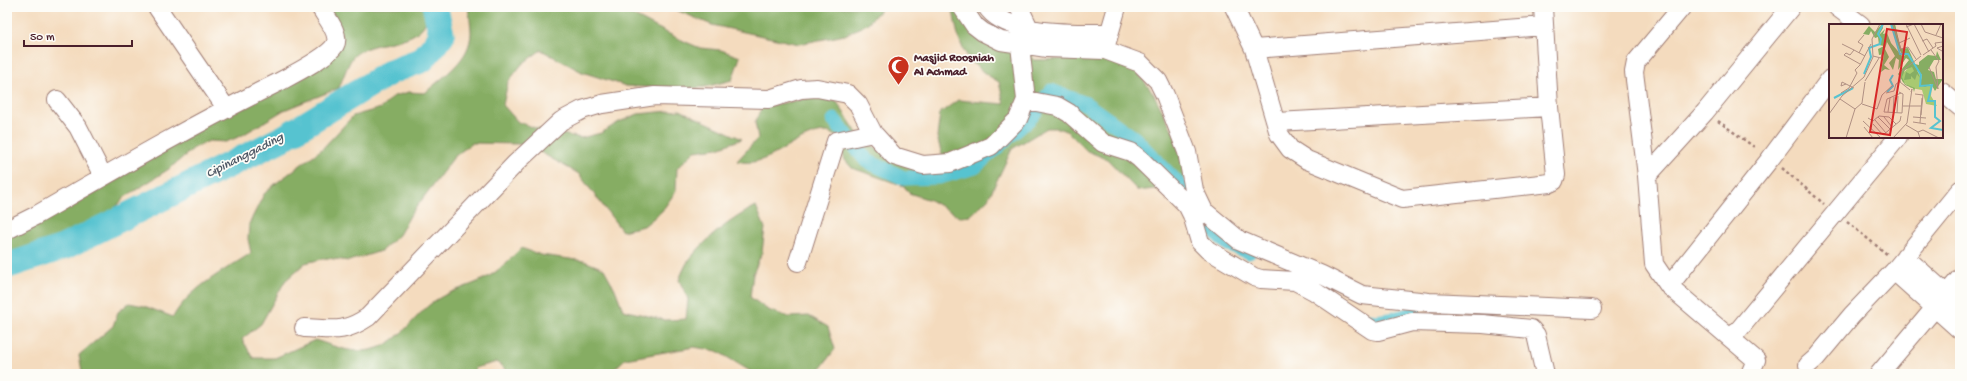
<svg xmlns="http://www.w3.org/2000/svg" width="1967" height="381" font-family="'Gochi Hand',sans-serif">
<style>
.forest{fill:#86ad63;stroke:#686647}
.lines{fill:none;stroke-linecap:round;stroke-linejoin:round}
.canal{stroke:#57c3d0;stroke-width:15}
.river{stroke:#57c3d0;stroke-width:26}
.minor-casing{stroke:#9f7d74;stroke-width:20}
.path{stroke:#9f7d74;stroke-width:2.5;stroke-dasharray:3 3;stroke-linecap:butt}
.minor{stroke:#fff;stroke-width:18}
.labels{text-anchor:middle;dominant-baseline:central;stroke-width:3.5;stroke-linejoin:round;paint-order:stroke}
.poi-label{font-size:12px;font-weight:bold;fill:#4a1f2b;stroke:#fdfcf7;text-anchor:start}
.water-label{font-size:13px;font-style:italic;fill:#4f5865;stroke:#fdfcf7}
.inset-river{fill:none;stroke:#57c3d0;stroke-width:2}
.inset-road{fill:none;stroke:#b09083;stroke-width:1}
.view{fill:#d62828;fill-opacity:0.15;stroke:#d62828;stroke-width:2}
.inset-edge{fill:none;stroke:#4a1f2b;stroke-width:2}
</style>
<rect width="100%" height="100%" fill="#fdfcf7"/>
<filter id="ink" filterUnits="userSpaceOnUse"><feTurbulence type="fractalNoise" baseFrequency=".025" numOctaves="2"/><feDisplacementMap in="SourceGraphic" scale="8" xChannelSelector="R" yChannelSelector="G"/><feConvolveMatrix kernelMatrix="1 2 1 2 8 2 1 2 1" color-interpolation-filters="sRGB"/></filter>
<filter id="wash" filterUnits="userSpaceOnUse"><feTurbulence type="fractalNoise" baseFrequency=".012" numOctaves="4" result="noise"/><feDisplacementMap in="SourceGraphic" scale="16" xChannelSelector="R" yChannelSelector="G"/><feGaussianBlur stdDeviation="0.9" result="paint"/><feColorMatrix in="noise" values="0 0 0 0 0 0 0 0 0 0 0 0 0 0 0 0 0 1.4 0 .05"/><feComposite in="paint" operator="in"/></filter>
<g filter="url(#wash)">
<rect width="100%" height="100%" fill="#f4dbbe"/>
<path class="forest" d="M329,7H429C428,12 428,18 426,22C413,48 370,38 353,57C347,65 343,79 339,88L284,110L241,136L226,142L209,141L194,148L169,169L125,197L113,210L64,247L40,256L7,257V227L327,57Z
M468,7H617L681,40L700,48L721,50L740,57L732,80L705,87L679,89L626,86L582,72L541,50L522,64L508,82L503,105L518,122L538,129L581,138L601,133L619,122L638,114L680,110L742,139L718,148L695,151L677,168L676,191L662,211L644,226L622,231L579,174L540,152L518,144L472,143L454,157L411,214L399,235L381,251L349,261L327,258L305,263L285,281L261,324L242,339L253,358H275L315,340C335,346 353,355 374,349C396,344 412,320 428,306C445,291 467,288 486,278C499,271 510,259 521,248L541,255L584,261L604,269L615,289L623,310L665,320L686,319L688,299L679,280C682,273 685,265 689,260C707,237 731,219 756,206L765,228L762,252L753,274L750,297L768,310L789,317L809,316L828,327L835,349L821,368L808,374H755L717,351L694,347L625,359L609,374H510L497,362L475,368V374H85L82,371L79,355L113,326L118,312L129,303L144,306L173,317C189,288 224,271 251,253L248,239L249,224L264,194L275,184L322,149L353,116L381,108L394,96L409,92L425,93C443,76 471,60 471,32C471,24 469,15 468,7Z
M669,7H883L867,24L845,35L799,44L712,25Z
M956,7H975C984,30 1015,42 1034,54L1031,57L1034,60L1108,58L1132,65L1153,93L1174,133L1185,174L1179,186L1138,191L1107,159L1087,151L1068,132L1058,128H1047L1012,149L988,199L970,216L960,217L930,200L909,193L904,186L852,168L845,160L837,137C834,135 829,132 826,132C794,133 769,170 737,161L758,138L755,122L762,107L816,97L837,102L861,139L899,162L943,158L937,137L940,113L958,100L1004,104L999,82C965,63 959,48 953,10Z"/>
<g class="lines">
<path class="canal" d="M834,120L867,161L904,178L939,177L975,167L1031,117L1051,91L1086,104L1134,138L1187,193L1208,226L1228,244L1249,252
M1357,316C1372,328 1397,317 1414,314"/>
<path class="river" d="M7,266L64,247L283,138L392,71L422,60L442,36L435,7"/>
</g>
</g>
<g filter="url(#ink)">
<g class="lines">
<defs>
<path id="minor" d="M157,7L226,108
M962,7L974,25L983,32L1001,41L1047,48L1105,50L1140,63L1158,81L1165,95L1187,152L1194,190L1204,211L1239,240L1322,275L1362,295L1429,302L1592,309
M987,7C1006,36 1078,33 1109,33
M1019,7L1029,28
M1234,7L1254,49L1279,134L1290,149L1307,160L1402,199L1550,183L1554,181L1556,175L1549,107L1543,7
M1682,7L1636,62L1634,72L1647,176L1654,264L1669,286L1756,360L1750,374
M1837,7L1861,25
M1106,45L1117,7
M1254,49L1544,26
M1942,92L1960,107
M57,100L78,127L103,176
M1026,100L1057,106L1069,113L1103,143L1131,152L1140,159L1187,205L1192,215L1200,242L1208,250L1254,277L1261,279L1295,281L1314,291L1372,330L1378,331L1412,322L1483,324L1531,329L1536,335L1545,374
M1277,122L1549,107
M1647,176L1705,112L1791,7
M7,230L35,216C115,170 194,124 277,83C290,76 328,57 335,45C341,34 325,16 320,7
M1905,257L1960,306
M798,262L836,141L873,133
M1894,271L1960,330
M1669,286L1770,159L1830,79
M304,328C332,329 343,334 368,317L516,163L561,121L582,110L602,104L655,96L769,99L801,89L817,88L848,94L858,104L873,133L894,156L923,165L950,163L991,146L1018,119L1026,100L1020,45
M1732,338L1898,137
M1808,365L1816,358L1852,315L1894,271L1960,190
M1879,374L1960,278"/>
</defs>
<use href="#minor" class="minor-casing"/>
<path class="path" d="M1718,121L1757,149
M1782,168L1824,204
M1847,222L1888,255"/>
<use href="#minor" class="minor"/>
</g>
</g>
<defs>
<symbol id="mosque-pin" viewBox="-11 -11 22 30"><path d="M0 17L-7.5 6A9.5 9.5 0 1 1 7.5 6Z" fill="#c8321e" stroke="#fdfcf7"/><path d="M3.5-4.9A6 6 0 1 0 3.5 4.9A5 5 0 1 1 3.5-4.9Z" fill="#fff"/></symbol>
</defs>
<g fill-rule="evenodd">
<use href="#mosque-pin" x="886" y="54" width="25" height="34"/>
</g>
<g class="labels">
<g class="poi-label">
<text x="914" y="59">Masjid Roosniah<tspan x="914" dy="14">Al Achmad</tspan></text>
</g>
<g class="water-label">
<text transform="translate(245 156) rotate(-27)">Cipinanggading</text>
</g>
</g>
<g transform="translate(1829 24)">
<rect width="114" height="114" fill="#f4dbbe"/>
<path d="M83,41L92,52L90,62L103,61L102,72L108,82L97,80L93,66L82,64L73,57V50Z" fill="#a8c971"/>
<path d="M53,0L54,4L50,11L56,5L54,10L58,9L62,19L74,33L78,29L73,30L70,25L62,0H66L72,25L79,24L86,40L90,41V38L99,31L107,32L108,27L112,36H105L99,46L105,48L107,55H114L106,67L102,60L96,63L91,61L93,51L88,46L91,54L88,50L86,56L82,52V55L75,56L77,48L81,50L85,47L83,43L76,46L73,53L76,60L86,64L85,68L84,64L76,61L69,50L80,36L77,34L69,46L70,36L67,34L64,46L60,39L66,32L58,18L56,25L60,33L55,41L61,46L56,45L52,48L55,30L50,31L49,25L55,22L50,21L49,13L46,14L42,7L40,11L34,10L40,2L46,8Z" fill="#86ad63"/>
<path class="inset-river" d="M62,0L71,30H79L92,51L91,62L103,61L99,77H106V93L111,97L102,104L114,106M35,50L42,33L40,24L51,20L52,15L49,10L54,0M58,68L64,62L61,56L64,51M5,74L24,64"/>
<path class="inset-road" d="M64,0L72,25L79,23L87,35M77,0L92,31M92,0L96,8L114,14M77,3L85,0L100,28M107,11L112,0M93,17L98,15L104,24M70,19L81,14M13,20L25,26M102,26L110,37M113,27L108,24L114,22M30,29L34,21L29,18L35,11M94,31L107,22L106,19L114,18M44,32L52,34L54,25M31,40L15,31L17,29L21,31L25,26L36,32M100,43L109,65L107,43L110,37M36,57L50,34M17,60L12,62L13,58L25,64M81,66L71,58L72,48L92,32M70,68L74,70V71L73,89L55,88L58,75L72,69M12,69L20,64L28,49L26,46L31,41L42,20M57,69L65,67L67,60L72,57M86,70L94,71L92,91M11,75L26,85M33,80L48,85L53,71L64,61M74,82H92M59,88L61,74M64,89L65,73M68,89L69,72M0,90L13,72L35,53L44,33L43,15L51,0M49,93L61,105M55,93L63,103M84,93L97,94M39,94L44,97L50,92L60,93L67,100M46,96L57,109M34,97L52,114M84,98L97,100M91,99L93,74M44,100L54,111L71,97L72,92M77,101L89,108L91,114M35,103L44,114M89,108L94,106L110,114M17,114L26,85L33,79L36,58M64,114L78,99L83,65L82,68"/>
<path class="view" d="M58,5L78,8L61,111L41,108Z"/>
<rect width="114" height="114" class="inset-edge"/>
</g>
<rect width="1967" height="381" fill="none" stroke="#fdfcf7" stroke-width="24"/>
<path d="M24 40v6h108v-6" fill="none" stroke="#4a1f2b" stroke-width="2"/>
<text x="30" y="40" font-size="12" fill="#4a1f2b" stroke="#fdfcf7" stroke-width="3" paint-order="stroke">50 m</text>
</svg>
